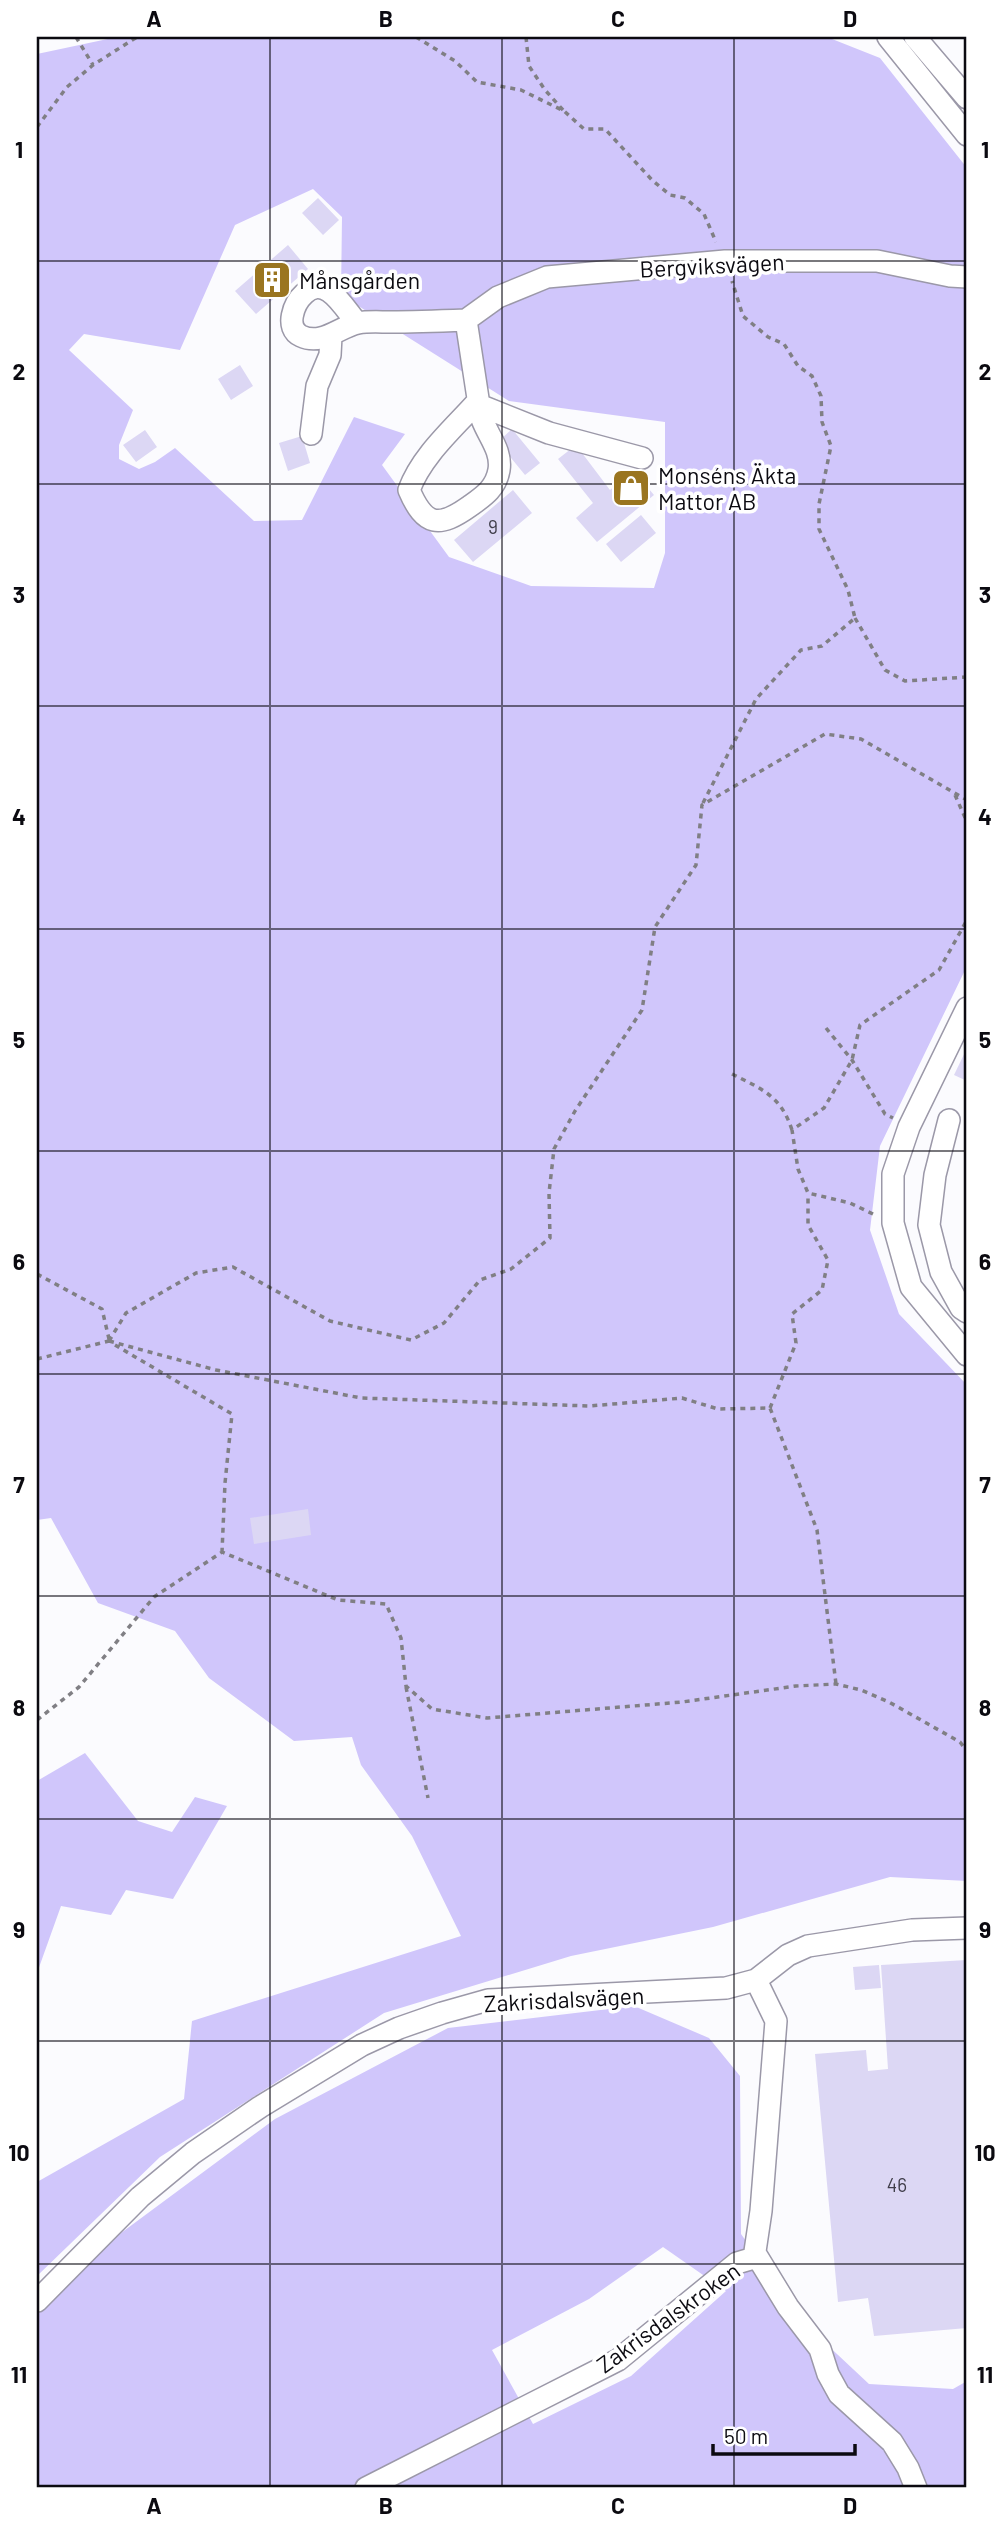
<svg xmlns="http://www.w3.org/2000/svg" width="1004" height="2525" font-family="Barlow,sans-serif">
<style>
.green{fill:#d0c6fb;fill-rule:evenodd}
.building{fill:#dcd7f4}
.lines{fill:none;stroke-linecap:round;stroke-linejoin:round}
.minor-casing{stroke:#9b98a8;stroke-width:24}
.path{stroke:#807f84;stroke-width:3.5;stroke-dasharray:5 5;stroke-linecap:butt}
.minor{stroke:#fff;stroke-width:21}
.grid{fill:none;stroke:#0b0a10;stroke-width:2;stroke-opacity:0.55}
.labels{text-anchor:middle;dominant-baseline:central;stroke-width:7;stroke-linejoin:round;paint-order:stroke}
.number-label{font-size:19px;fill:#3f3d49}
.street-label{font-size:23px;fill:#0b0a10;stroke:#fff}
.poi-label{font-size:23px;fill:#0b0a10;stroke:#fff;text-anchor:start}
.neatline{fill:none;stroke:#0b0a10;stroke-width:2.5}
.grid-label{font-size:23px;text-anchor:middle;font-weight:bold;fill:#0b0a10}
</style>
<rect width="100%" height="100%" fill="#fbfbfe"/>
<path class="green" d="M117,37H827L880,58L967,168V966L880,1146L870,1230L899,1314L967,1385V1881L890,1877L713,1927L571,1956L384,2013L160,2157L37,2276V2182L184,2099L192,2021L461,1936L412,1836L361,1765L352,1737L294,1741L209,1678L175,1631L98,1603L51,1518L37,1520V54ZM313,189L342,217L341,295L509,401L665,422V553L654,588L531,586L449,557L382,465L405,434L354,417L302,520L254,521L175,448L155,462L139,469L119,459V445L133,410L69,350L84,334L180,350L235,225Z
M85,1753L138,1821L172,1832L195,1797L227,1806L173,1899L126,1890L111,1915L61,1906L37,1973V1781Z
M634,2006L709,2038L740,2076L741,2234L806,2325L869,2384L953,2389L967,2381V2488H37V2315L121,2233L275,2119L448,2028ZM663,2247L726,2291L631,2376L533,2424L492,2350L589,2299Z"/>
<path class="building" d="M318,198L339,220L323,235L302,213Z
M288,245L308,269L256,314L235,291Z
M240,365L253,386L231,400L218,379Z
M512,429L540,463L525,475L498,442Z
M145,430L157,447L136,462L123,445Z
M302,436L310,463L288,471L279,443Z
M576,445L610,490L633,470L654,495L597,542L576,518L593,503L558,459Z
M513,490L532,513L473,562L454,540Z
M641,515L656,533L621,562L606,544Z
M967,1048V1081L954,1075Z
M308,1509L311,1535L254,1544L250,1518Z
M967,1960V2328L874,2336L868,2298L838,2302L815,2054L866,2050L868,2071L888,2069L881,1965Z
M879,1965L881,1988L855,1990L853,1967Z"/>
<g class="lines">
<defs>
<path id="minor" d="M888,37L967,135
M915,37L967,98
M466,320L498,297L547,277L725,261H877L950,276L967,277
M466,320L479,405L549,433L642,458
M357,323C344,308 326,273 304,294C294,303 284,328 301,336C322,346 339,327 358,323C368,321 380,322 390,322C416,322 441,321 466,320
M478,401C454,428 422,455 409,490C425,527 439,528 470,506C484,496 496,488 499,470C503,446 480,429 479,405
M311,434L317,386L330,355L331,336
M967,1008L909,1127L893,1174V1223L911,1287L967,1355
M949,1120L935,1175L929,1225L941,1272L961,1308L967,1312
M755,2253L788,2307L820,2349L828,2374L839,2394L892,2442L908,2468L916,2488
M37,2301L140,2197L193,2153L260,2107L362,2045L399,2028L442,2013L488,2000L726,1988L756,1980L788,1955L808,1946L912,1930L967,1928
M366,2488L618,2360L737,2263L754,2258L761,2211L776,2021L756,1980"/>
</defs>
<use href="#minor" class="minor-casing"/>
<path class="path" d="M76,37L93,65
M416,37L455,61L477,82L521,90L564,111L584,129H605L652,180L670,195L685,198L704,214L716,242
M526,37L529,66L545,90L563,110
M37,127L67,87L93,65L137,37
M855,618L885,670L905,681L967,677
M955,795L967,822
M703,803L756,699L801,650L822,646L855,618L848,590L819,529V504L831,446L822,422L821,396L812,376L798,366L784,344L768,337L743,316L732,281
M826,1028L852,1060L885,1114L893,1118
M732,1074C762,1089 781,1096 792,1130
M873,1214L850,1203L808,1193L798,1169L792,1130L824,1108L852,1060L860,1025L939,970L967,920
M37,1274L102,1309L109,1339
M109,1341L126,1313L196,1273L233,1267L330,1321L411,1340L444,1323L480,1280L511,1269L550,1238L549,1193L554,1149L575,1111L642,1010L655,927L696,865L702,805L825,734L861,739L967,800
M109,1341L216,1370L361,1398L590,1406L682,1398L718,1409L770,1408L817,1530L836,1684
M115,1345L232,1414L225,1483L222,1552
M37,1359L109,1341
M770,1408L796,1343L792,1314L822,1290L828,1260L808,1225V1194
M406,1687L428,1798
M37,1720L79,1687L154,1597L222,1552L338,1600L386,1604L401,1638L406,1686L432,1709L487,1718L682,1702L796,1686L836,1684L861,1690L889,1702L960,1742L967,1751"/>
<use href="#minor" class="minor"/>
</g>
<path class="grid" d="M270,37V2488M502,37V2488M734,37V2488M37,261H967M37,484H967M37,706H967M37,929H967M37,1151H967M37,1374H967M37,1596H967M37,1819H967M37,2041H967M37,2264H967"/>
<defs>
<symbol id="building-square" viewBox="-11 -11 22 22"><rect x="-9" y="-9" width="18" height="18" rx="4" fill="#9a7520" stroke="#fff"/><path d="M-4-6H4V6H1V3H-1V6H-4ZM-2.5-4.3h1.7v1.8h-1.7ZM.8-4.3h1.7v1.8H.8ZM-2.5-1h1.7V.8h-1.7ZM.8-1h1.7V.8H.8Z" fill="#fff"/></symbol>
<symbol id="shop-square" viewBox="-11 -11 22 22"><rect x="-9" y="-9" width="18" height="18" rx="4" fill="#9a7520" stroke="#fff"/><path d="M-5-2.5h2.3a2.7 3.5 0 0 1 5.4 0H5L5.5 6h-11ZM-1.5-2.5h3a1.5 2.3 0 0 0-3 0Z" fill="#fff"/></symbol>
</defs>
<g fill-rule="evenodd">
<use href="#building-square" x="250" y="258" width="44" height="44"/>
<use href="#shop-square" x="609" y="466" width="44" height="44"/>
</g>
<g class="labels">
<g class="number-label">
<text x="493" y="526">9</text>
<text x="897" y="2184">46</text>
</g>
<g class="street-label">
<text transform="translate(712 265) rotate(-3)">Bergviksvägen</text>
<text transform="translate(564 1999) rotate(-3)">Zakrisdalsvägen</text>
<text transform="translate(668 2317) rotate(-36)">Zakrisdalskroken</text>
</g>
<g class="poi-label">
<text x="299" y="280">Månsgården</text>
<text x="658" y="475">Monséns Äkta<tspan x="658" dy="26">Mattor AB</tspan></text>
</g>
</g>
<rect width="1004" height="2525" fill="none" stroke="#ffffff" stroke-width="77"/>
<path d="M713 2444v10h142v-10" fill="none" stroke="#0b0a10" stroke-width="3.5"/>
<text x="724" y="2444" font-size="21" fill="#0b0a10" stroke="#ffffff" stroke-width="5" paint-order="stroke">50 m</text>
<rect x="38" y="38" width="927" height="2448" class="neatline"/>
<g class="grid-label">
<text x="154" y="27">A</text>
<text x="386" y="27">B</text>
<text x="618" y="27">C</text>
<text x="850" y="27">D</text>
<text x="19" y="158">1</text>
<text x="985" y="158">1</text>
<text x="19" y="380">2</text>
<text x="985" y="380">2</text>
<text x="19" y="603">3</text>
<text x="985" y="603">3</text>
<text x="19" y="825">4</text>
<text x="985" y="825">4</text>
<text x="19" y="1048">5</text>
<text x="985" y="1048">5</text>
<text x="19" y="1270">6</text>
<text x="985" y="1270">6</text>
<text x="19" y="1493">7</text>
<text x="985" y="1493">7</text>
<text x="19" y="1716">8</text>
<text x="985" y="1716">8</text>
<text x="19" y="1938">9</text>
<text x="985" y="1938">9</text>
<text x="19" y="2161">10</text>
<text x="985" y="2161">10</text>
<text x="19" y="2383">11</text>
<text x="985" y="2383">11</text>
<text x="154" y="2514">A</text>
<text x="386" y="2514">B</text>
<text x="618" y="2514">C</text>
<text x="850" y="2514">D</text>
</g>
</svg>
